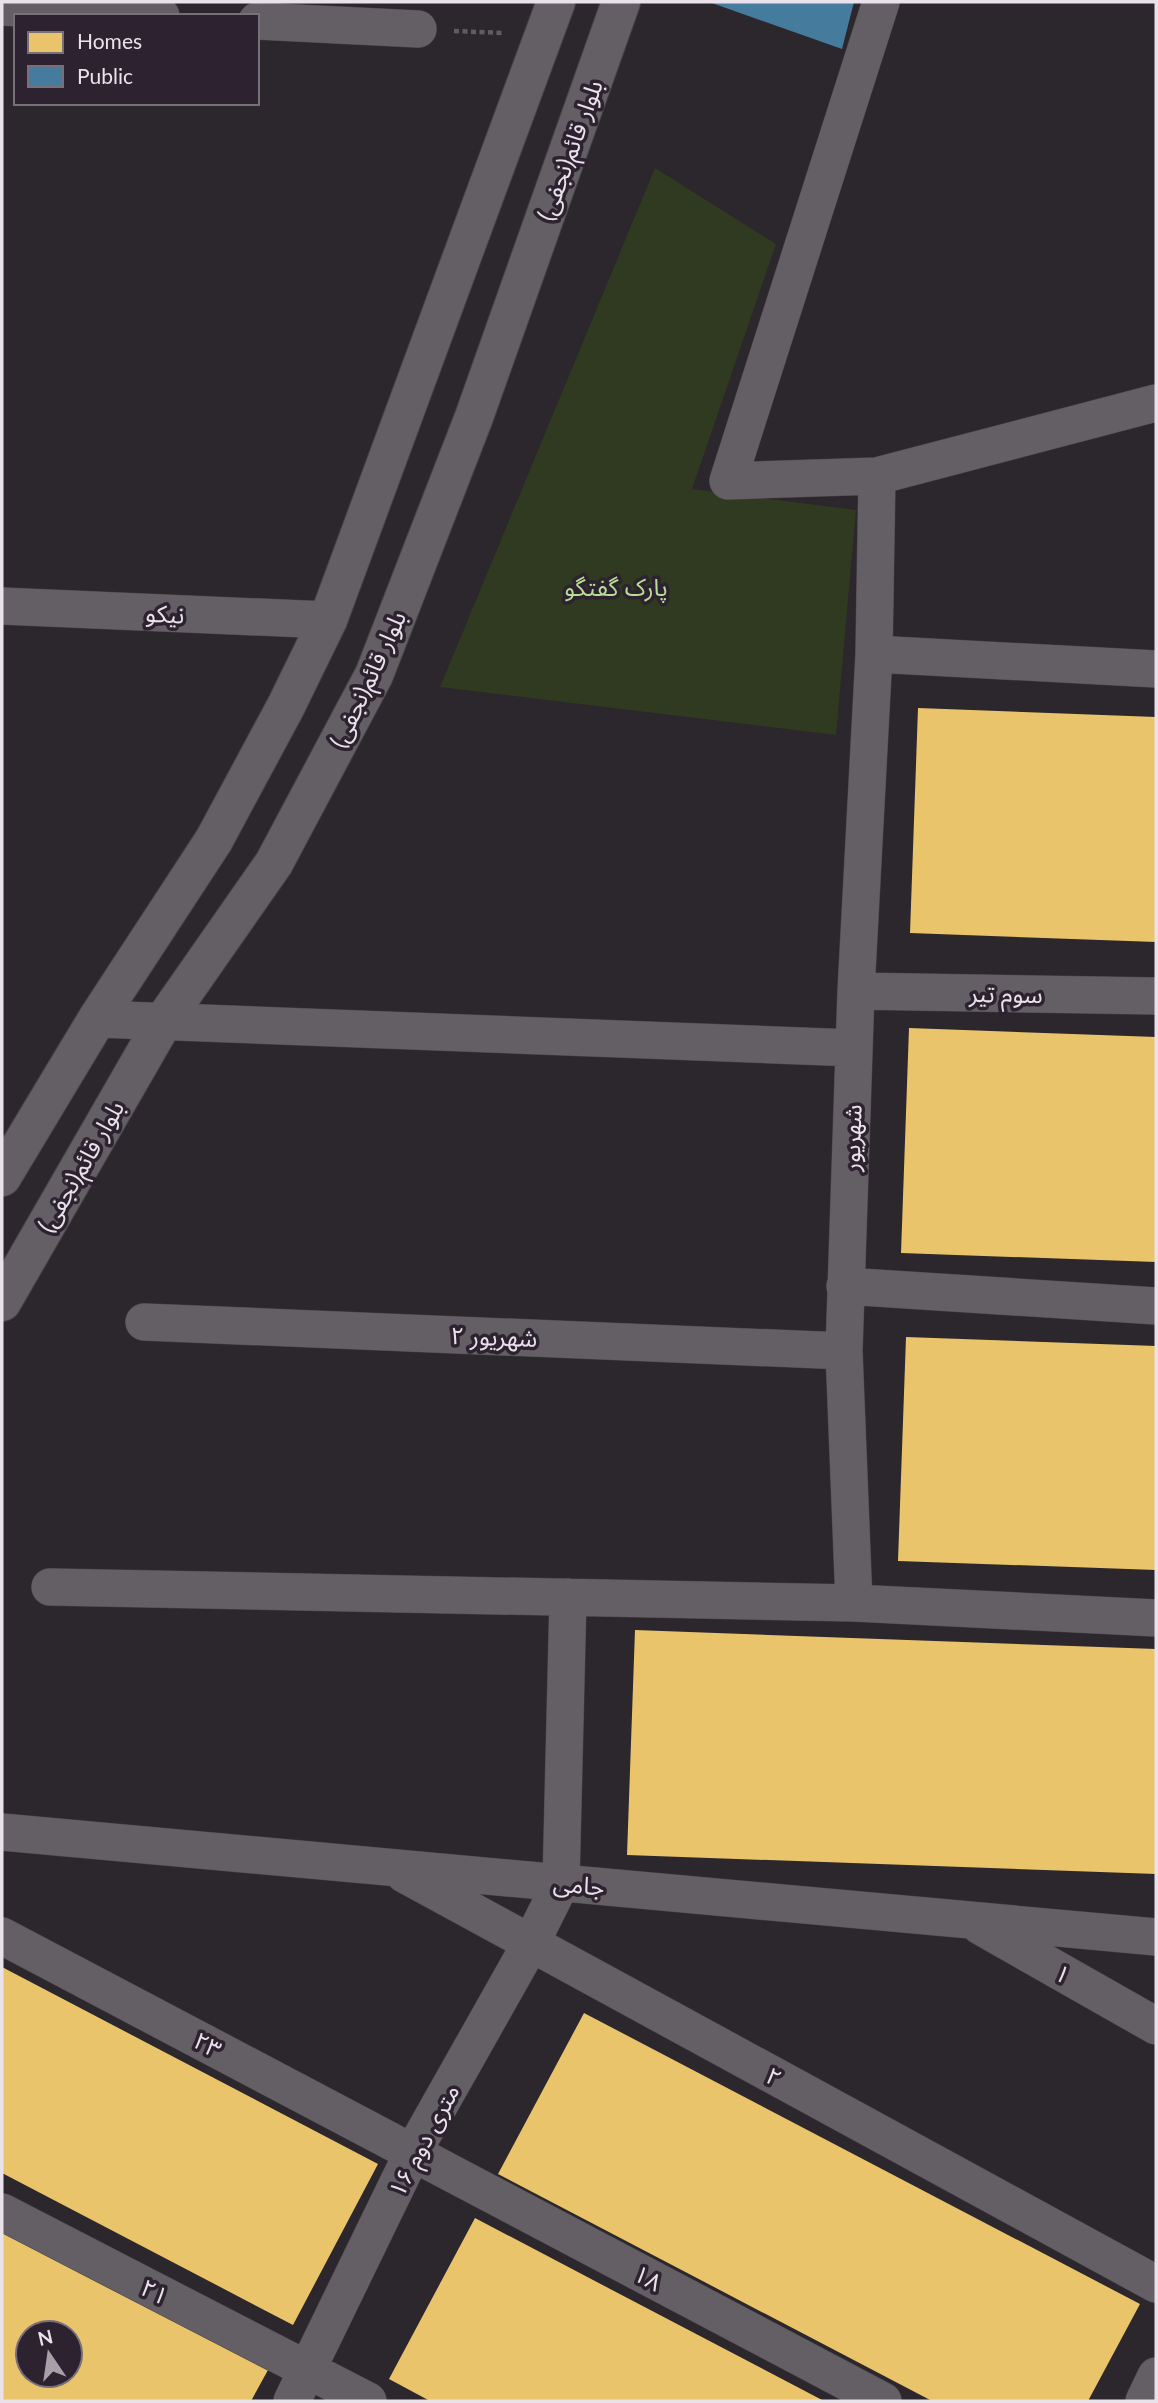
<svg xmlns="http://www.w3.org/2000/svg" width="1158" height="2403" font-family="Lato,'Noto Sans Arabic',sans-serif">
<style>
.green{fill:#2f3a20}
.homes{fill:#e9c46a;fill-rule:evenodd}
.public{fill:#457b9d}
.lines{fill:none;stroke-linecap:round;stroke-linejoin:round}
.minor-casing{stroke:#474248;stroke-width:38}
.tertiary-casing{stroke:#474248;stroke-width:40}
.path{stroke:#605c61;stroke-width:4.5;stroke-dasharray:5 3.5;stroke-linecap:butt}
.minor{stroke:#635f64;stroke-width:37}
.tertiary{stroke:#635f64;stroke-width:38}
.labels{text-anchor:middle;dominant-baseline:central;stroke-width:7;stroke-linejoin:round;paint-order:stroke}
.street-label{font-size:24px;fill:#e9e2eb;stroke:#2d2330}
.park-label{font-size:24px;fill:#badd94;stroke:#2d2330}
</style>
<rect width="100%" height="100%" fill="#2c262d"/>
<path class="green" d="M655,168L776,244L692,489L856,510L836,735L440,687Z"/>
<path class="homes" d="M918,708L1156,717V942L910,933Z
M909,1028L1156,1037V1262L901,1253Z
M906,1337L1156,1346V1570L898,1561Z
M635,1630L1156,1649V1874L627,1855Z
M2,1967L378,2164L293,2325L2,2173Z
M584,2013L1140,2304L1088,2401H932L498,2174Z
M475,2218L614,2291L824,2401H430L389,2379Z
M2,2230L268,2370L251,2401H2ZM28,2333H70V2375H28Z"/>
<path class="public" d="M709,2H854L842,49Z"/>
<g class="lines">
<defs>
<path id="minor" d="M2,7L161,16
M257,21L418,29
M877,476L728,481L881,2
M2,606L328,620
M874,654L877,476L1156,403
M1156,669L874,654L856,991L844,1351L854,1603L1156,1618
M856,991L1156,996
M97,1019L854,1048
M845,1286L1156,1306
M144,1322L844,1351
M50,1587L854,1603
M2,1832L1156,1937
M404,1874L1156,2284
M980,1926L1156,2026
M2,1936L883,2401
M2,2212L368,2401
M292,2401L413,2152L531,1943L561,1883L568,1597
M1144,2401L1156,2376"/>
<path id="tertiary" d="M2,1177L97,1019L214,840L286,706L328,620L556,2
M2,1302L163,1022L274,863L374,675L474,417L621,2"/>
</defs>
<use href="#minor" class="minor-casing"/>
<use href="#tertiary" class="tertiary-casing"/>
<path class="path" d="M454,31L504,33"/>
<use href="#minor" class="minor"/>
<use href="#tertiary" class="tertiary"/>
</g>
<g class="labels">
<g class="street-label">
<text transform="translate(569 150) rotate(-70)">بلوار قائم(نجفی)</text>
<text transform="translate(165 613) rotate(3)">نیکو</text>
<text transform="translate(367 679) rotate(-65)">بلوار قائم(نجفی)</text>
<text transform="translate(1006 993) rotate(1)">سوم تیر</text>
<text transform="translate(851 1138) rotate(-88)">شهریور</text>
<text transform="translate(80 1166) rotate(-60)">بلوار قائم(نجفی)</text>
<text transform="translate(494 1336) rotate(2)">شهریور ۲</text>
<text transform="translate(579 1884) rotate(5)">جامی</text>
<text transform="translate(1063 1973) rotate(29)">۱</text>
<text transform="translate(208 2044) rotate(28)">۲۳</text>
<text transform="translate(774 2076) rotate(29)">۲</text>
<text transform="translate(423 2140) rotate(-62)">۱۶ متری دوم</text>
<text transform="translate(648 2277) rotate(28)">۱۸</text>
<text transform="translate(155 2291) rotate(27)">۲۱</text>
</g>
<g class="park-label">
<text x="616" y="586">پارک گفتگو</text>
</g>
</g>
<rect width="1158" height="2403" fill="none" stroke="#e9e2eb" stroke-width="7"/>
<rect x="14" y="14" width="245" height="91" fill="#2d2330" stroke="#786f7b" stroke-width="2"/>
<rect x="28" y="32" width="35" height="21" fill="#e9c46a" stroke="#786f7b" stroke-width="2"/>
<text x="77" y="49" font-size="21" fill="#e9e2eb">Homes</text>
<rect x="28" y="66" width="35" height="21" fill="#457b9d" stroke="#786f7b" stroke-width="2"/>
<text x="77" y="84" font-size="21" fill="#e9e2eb">Public</text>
<g transform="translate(49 2354) rotate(347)"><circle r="33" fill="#2d2330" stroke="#786f7b" stroke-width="2"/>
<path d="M0-5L12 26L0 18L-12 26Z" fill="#a7a0a8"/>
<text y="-10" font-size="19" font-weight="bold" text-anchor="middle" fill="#e9e2eb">N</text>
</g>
</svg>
